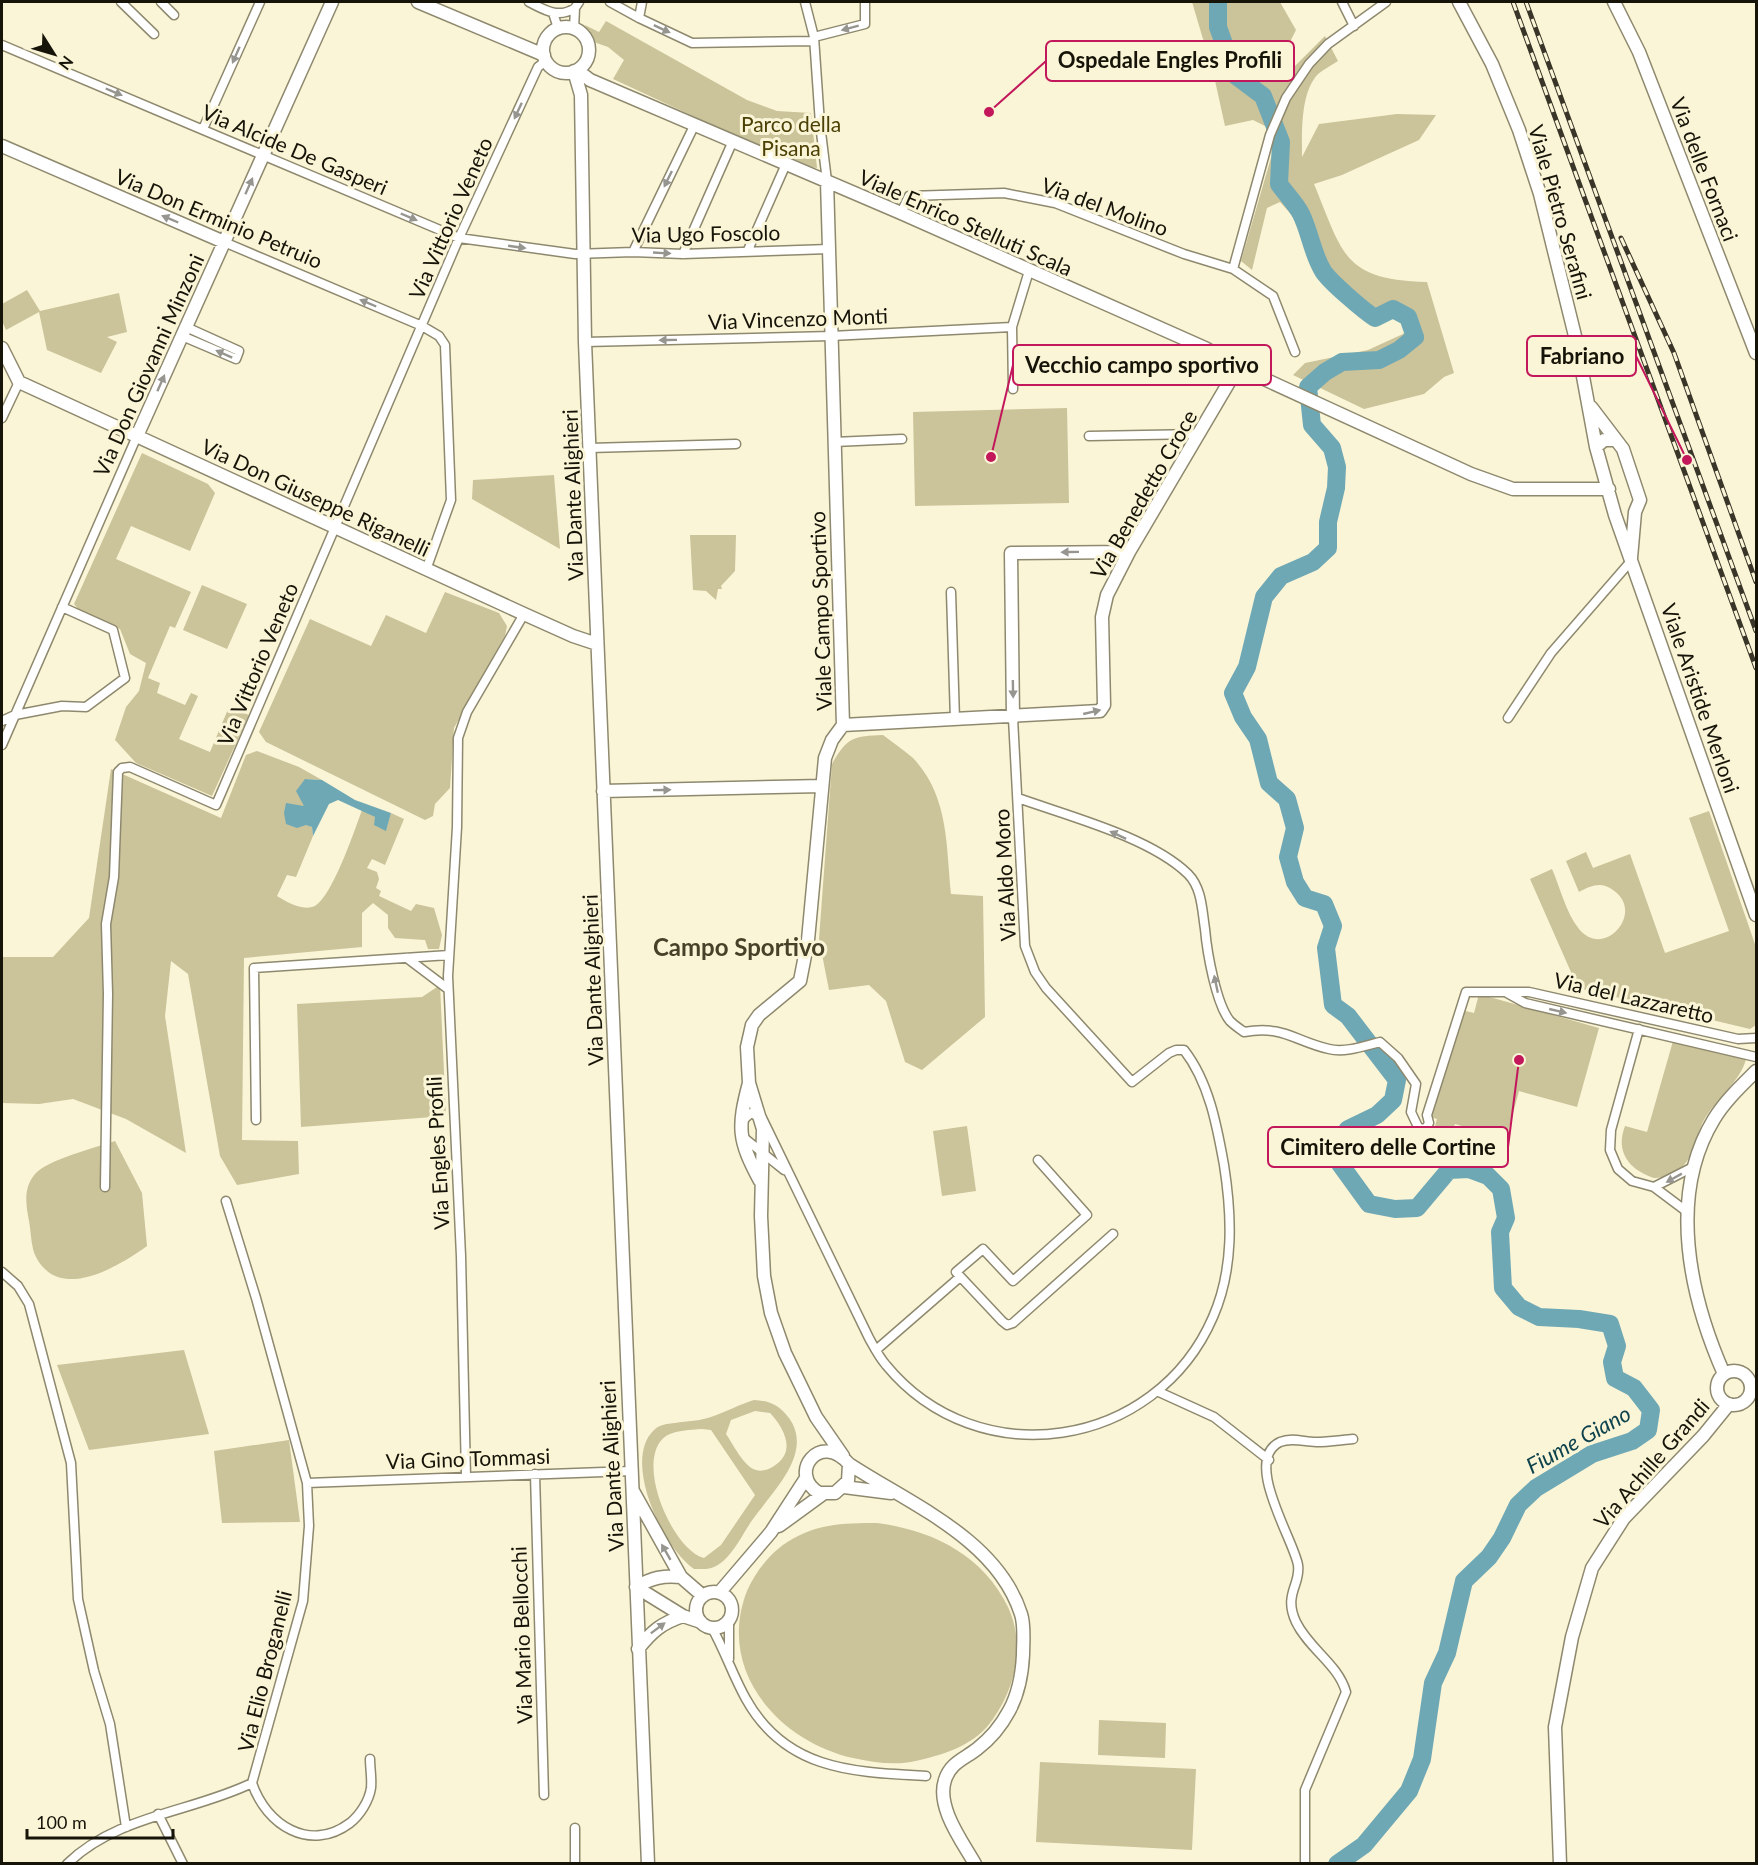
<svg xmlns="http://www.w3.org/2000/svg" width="1758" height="1865" font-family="Lato,sans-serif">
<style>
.green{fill:#cbc39a;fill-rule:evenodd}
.water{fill:#6fa8b5}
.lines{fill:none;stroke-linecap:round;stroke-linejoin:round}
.river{stroke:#6fa8b5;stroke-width:18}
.street-casing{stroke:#8e896e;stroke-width:11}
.secondary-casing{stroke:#8e896e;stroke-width:15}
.street{stroke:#fff;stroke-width:8}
.secondary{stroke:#fff;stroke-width:12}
.rail-casing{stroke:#393629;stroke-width:5}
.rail{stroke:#fbf5d7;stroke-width:3;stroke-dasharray:9;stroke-linecap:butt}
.oneway{fill:#969590}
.labels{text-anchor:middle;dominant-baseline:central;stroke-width:6;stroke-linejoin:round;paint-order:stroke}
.park-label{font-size:21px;fill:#4b4005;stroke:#fbf5d7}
.street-label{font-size:21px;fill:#161409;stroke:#fbf5d7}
.water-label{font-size:22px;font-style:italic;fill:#0e424d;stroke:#fbf5d7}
.quarter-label{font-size:24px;font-weight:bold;fill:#464128;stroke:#fbf5d7}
.leader{fill:none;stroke:#c2185b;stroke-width:2}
.callout-dot{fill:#c2185b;stroke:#fbf5d7;stroke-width:2}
.callout{fill:#fbf5d7;stroke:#c2185b;stroke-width:2}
.callout-label{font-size:22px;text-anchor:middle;font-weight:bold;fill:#161409}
</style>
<rect width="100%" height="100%" fill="#fbf5d7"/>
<path class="green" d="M1192,2H1280L1296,30L1286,50L1292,69L1325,36L1338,61C1332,65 1324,69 1318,74C1300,93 1302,133 1302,157L1319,124L1397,114L1436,115L1419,140L1342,175L1314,184C1343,254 1343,280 1427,282L1454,373L1444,377L1424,394L1364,409L1293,375L1305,363L1368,350L1403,334L1416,316L1366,322L1325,264L1310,235L1280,202L1267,208L1252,270L1241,261L1275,144L1267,127L1253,120L1225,126L1214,76L1222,67L1203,39Z
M606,21L747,100L777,111L811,113L817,168L801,166L613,79L624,60L608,47L591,41L585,25L599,32Z
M27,290L40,311L119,293L127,332L107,337L117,342L101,373L47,350L39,312L6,330L2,321V304Z
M1067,408L1069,503L915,506L913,412Z
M142,453L208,484L215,493L190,551L131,526L116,559L191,592L175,628L170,626L148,678L160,683L157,693L185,705L191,693L198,696L179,739L210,752L229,707L249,715L212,796L136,763L115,740L126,707L139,691L146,663L130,654L120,629L79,610L74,604Z
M554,475L560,549L472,499L473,480Z
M690,535H736L735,571L721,586L722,589H718L716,600L706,591L693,590Z
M202,585L247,604L227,649L183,630Z
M445,592L499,613L507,626L505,636L454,728L450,788L435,804L433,816L425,820L266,742L259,732L310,619L371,646L386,615L426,633Z
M883,735C893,743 904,750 913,758C949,796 946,845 951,894L983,896L985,1017L922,1070L905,1062L886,1001L869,985L829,990L819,939L832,764C847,737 854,736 883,735Z
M257,751L299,767L322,780L305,779L306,824L312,827L313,836L296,877L287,875L277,896C287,902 300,910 312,907C330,904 355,829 362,810L375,817L386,830L391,813L404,819L385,865L372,859L367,868L377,872L379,879L376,888L381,891L379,896L411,911L416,904L434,908L442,935L439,949H428L425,940L395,938L388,928V915L373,903L362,913V947L244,958L242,1140L298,1141L299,1174L237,1185L220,1156L188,974L171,961L165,1016L186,1153L126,1119L73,1099L39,1104L2,1103V957H53L89,918L111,769L221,818L246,755Z
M1709,811L1756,947V1025L1750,1029L1578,988L1530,879L1552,869C1560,887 1566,913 1579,929C1604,960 1646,912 1613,890C1601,881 1591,886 1579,892L1566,861L1586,852L1593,868L1630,854L1665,953L1729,931L1689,818Z
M440,985L446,1116L301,1127L297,1004L422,997Z
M1479,994L1599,1028L1577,1107L1519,1091L1506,1139L1455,1124L1452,1131L1435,1126L1437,1119L1431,1117L1461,1010L1474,1013Z
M1673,1041L1746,1059C1741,1081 1715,1100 1704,1120C1696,1134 1695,1154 1683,1166C1675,1174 1665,1178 1654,1178C1629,1170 1615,1152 1625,1126L1647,1132Z
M967,1126L976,1191L942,1196L933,1131Z
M115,1141L142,1193L147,1246C119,1266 60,1303 36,1257C31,1248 31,1231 29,1221C26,1204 23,1188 35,1174C47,1160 97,1147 115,1141Z
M184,1350L209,1434L89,1450L57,1365Z
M754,1400C770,1401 779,1405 789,1418C814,1453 773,1491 753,1519C743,1533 732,1558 716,1566C710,1570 701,1569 694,1569C664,1549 621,1461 654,1430C660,1424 667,1424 675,1423C687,1421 700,1421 711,1417C726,1412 740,1404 754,1400ZM755,1411L770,1413C784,1428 797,1452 774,1466C770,1469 762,1472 756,1470C744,1467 733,1444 726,1434L731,1420ZM702,1429L711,1430L755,1495L721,1545L704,1558C672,1550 633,1459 666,1436C676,1430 690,1430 702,1429Z
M289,1440L300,1522L222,1523L214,1451Z
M877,1523C932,1530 983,1555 1008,1607C1025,1644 1016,1687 993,1719C976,1744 949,1753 920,1760C898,1766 875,1763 853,1758C778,1741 716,1670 747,1591C757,1568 775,1547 798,1536C823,1523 850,1523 877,1523Z
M1099,1720L1166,1723L1165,1758L1098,1755Z
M1040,1762L1196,1769L1192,1850L1036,1842Z"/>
<path class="water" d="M305,779L322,780L355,800L391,813L386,831L374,825L375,817L338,800L329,804L313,836L312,827L306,825L297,828L286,824L284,813L286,803L304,806L296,791Z"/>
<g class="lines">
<path class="river" d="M1218,2V27L1235,75L1263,96L1281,142L1279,184C1286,194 1296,204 1301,214C1310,232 1312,253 1323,271C1329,281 1364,311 1375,318L1393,309L1408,317L1415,337L1399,350L1379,360L1342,362L1325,372L1308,387L1312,425L1332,448L1337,467L1336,488L1328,522V548L1313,562L1281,576L1264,597L1247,667L1233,693L1243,717L1258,739L1269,783L1287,799L1295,828L1288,857L1295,882L1305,898L1324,904L1333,926L1326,948L1333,1005L1348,1016L1397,1080L1393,1100L1377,1115L1348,1129L1336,1146L1340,1164L1369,1204L1395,1209L1417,1208L1449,1170L1469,1169L1488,1176L1501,1189L1506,1218L1500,1232L1503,1288L1519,1307L1539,1317L1579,1319L1610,1324L1617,1346L1612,1362L1615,1378L1634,1388L1651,1410L1648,1430L1632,1441L1592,1454L1536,1488L1518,1505L1502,1538L1489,1557L1464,1581L1447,1653L1433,1683L1422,1759L1409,1791L1364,1845L1337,1864"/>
<defs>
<path id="street" d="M121,2L154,34
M161,2L174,15
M529,2C545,10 558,19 575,8
M610,2L639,18L692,43L812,41
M805,2L814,37L820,124L827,181
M1342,2L1354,26
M553,13L558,28
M639,18L642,2
M574,29L575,8L579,2
M814,37L865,24V2
M2,45L459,238L575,254L633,252L683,254L829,249
M203,129L260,2
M901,213L909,196L1004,193L1055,203L1184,254L1233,269L1273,296L1295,352
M224,242L422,326L439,336L445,345L451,500L426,570
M748,250L786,164
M633,252L694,126
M683,254L732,143
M1233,269L1270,135L1286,98L1309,64L1328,44L1386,2
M182,336L236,359L239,351L186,327
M585,342L831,336L1012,327
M1013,389L1012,327L1029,271
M2,418L19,382
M1089,436L1199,434
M834,442L902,439
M589,448L736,444
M951,592L955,720
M1508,718L1551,653L1631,561
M2,721L15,715L62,706L86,707L125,678L113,630L62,607
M2,745L137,436
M1018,798C1068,816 1150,837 1188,874C1202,888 1202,910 1205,929C1207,952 1216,1004 1230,1021C1234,1025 1240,1029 1244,1032C1284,1025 1294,1041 1329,1049C1345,1053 1364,1046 1380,1042L1398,1058L1416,1084L1411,1112L1419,1129L1426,1128L1429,1123L1427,1115L1466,992H1529L1738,1039L1756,1038
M407,958L448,989
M1507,993L1525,1003L1756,1057
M1639,1029L1611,1130L1610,1150L1618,1169L1632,1181L1654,1187L1686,1211
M256,1120L254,968L449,955
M741,1122L751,1113L762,1118L869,1338C874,1347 879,1357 886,1365C978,1477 1156,1449 1213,1317C1234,1269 1232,1216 1224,1165C1217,1126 1209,1082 1184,1050H1176L1169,1053L1132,1082L1046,988L1035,972L1025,946L1013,718
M743,1137L784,1170
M1038,1160L1087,1215L1013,1281L983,1249L956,1272L1002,1321L1007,1325L1013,1323L1113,1234
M105,1187L108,994L106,924L114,877L118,772L122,768L130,767L216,805L459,238L538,67L546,61
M1654,1187L1693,1167
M226,1201L256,1298L307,1483L309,1526L303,1601L252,1783C266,1825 310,1853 350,1823C360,1815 369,1801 371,1788C372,1778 370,1768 370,1759
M2,1272L18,1286L29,1304L71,1463L78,1599L94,1671L110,1724L126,1827
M876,1350L960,1277
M1159,1392L1214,1417L1269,1460
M535,1474L544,1795
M466,1477L461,1256L448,976L457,827L458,738L467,712L524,614
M307,1483L631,1471
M729,1621V1659
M712,1628C725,1651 733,1676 746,1699C786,1771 854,1772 926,1776
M158,1814L183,1864
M575,1828V1864
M67,1864C117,1815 193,1812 252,1783
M1305,1864V1790L1346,1692C1338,1664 1309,1649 1296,1622C1283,1594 1301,1585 1298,1565C1294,1540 1242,1460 1280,1442C1292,1437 1304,1442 1316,1442C1328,1442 1341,1440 1353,1439"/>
<path id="secondary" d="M418,2L544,55
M1459,2L1492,64L1519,130L1540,194L1577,344L1596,447
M1614,2L1639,52L1756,353
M543 50a23 23 0 1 1 46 0a23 23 0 1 1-46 0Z
M577,70L590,80L901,213L1205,348L1238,367L1471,474L1513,489H1609
M574,71L581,95L585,342L648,1864
M2,146L224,242
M827,181L843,725L832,740L825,758L808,940L800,981L759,1015L752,1025L747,1047L749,1083L763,1129L761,1216L764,1276L771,1313L785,1353L816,1417L843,1456
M2,348L19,382L524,614L573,636L597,644
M1591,407L1623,449L1640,500L1635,512L1631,558
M137,436L332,2
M1615,440H1604L1596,447L1615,515L1756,915
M1013,718L1011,553L1129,552
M843,725L1100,711L1104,705L1102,617L1107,595L1129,552L1238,367
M603,791L822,786
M749,1083C737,1128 738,1140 760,1181
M1717 1388a17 17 0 1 1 34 0a17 17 0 1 1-34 0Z
M1724,1374C1690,1297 1667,1196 1714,1119C1725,1101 1741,1086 1756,1071
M849,1464L848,1481L835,1493H819C787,1474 820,1430 849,1464C910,1504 997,1539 1021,1614C1025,1626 1023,1642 1023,1655C1022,1675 1019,1693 1009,1711C1001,1726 990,1739 977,1749C964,1759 950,1763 945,1780C936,1807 962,1841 975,1864
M844,1487L891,1493
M633,1491L681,1577L703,1596
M779,1526L823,1494
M636,1587L683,1616L701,1622
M636,1587C652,1578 663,1575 681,1577
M696 1610a18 18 0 1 1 36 0a18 18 0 1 1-36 0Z
M719,1593L771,1532L806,1478
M638,1649C652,1631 662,1623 683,1616
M1560,1864L1555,1727L1572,1637L1592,1568L1624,1518L1703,1436L1729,1404"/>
</defs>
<use href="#street" class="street-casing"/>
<use href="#secondary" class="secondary-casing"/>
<use href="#street" class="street"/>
<use href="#secondary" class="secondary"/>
<defs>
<path id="rail" d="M1513,2L1756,668
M1526,2L1756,631
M1621,238L1674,353L1756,582"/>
</defs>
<use href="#rail" class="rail-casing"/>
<use href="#rail" class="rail"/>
</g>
<defs><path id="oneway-solid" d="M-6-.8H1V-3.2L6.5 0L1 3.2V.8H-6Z" transform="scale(1.5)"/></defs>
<g class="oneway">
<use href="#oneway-solid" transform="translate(850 28) rotate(165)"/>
<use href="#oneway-solid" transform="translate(662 29) rotate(25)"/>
<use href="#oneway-solid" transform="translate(236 55) rotate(114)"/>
<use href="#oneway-solid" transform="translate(114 92) rotate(23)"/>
<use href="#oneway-solid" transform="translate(518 111) rotate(115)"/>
<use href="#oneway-solid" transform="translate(668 179) rotate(116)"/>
<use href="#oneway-solid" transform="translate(249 186) rotate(-66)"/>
<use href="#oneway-solid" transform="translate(409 217) rotate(23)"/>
<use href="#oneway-solid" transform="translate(170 219) rotate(-157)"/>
<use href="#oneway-solid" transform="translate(517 247) rotate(8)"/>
<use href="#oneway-solid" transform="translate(662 253) rotate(3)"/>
<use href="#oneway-solid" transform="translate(368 303) rotate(-157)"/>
<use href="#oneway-solid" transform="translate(668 340) rotate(179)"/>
<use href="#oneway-solid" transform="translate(224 354) rotate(-156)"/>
<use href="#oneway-solid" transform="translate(161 383) rotate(-66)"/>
<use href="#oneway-solid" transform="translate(1070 552) rotate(179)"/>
<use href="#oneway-solid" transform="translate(1013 689) rotate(89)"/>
<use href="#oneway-solid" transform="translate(1092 712) rotate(-13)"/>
<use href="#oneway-solid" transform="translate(662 790) rotate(-1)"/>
<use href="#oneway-solid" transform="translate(1118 835) rotate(-155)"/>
<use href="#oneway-solid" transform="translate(1216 984) rotate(-102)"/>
<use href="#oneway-solid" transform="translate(1558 1011) rotate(13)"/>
<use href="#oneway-solid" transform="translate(1674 1178) rotate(151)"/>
<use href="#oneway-solid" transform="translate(666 1552) rotate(-120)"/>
<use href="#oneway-solid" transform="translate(658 1628) rotate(-37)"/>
</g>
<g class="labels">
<g class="park-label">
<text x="791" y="123">Parco della<tspan x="791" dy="24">Pisana</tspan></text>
</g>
<g class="street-label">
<text transform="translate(295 149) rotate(23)">Via Alcide De Gasperi</text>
<text transform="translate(1705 169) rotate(69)">Via delle Fornaci</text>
<text transform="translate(1105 206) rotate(20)">Via del Molino</text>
<text transform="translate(1561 212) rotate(74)">Viale Pietro Serafini</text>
<text transform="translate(219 218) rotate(23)">Via Don Erminio Petruio</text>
<text transform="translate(450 218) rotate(-66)">Via Vittorio Veneto</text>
<text transform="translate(966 222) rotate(24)">Viale Enrico Stelluti Scala</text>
<text transform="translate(706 233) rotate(-1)">Via Ugo Foscolo</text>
<text transform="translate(798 318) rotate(-2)">Via Vincenzo Monti</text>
<text transform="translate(148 365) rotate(-66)">Via Don Giovanni Minzoni</text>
<text transform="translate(1143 494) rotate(-60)">Via Benedetto Croce</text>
<text transform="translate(572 495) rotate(-92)">Via Dante Alighieri</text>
<text transform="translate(316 497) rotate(25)">Via Don Giuseppe Riganelli</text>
<text transform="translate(820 611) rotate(-92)">Viale Campo Sportivo</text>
<text transform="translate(257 664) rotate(-67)">Via Vittorio Veneto</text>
<text transform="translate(1701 698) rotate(71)">Viale Aristide Merloni</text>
<text transform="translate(1004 875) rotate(-93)">Via Aldo Moro</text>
<text transform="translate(592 980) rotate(-92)">Via Dante Alighieri</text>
<text transform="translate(1634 997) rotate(13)">Via del Lazzaretto</text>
<text transform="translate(437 1153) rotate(-93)">Via Engles Profili</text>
<text transform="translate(468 1458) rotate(-2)">Via Gino Tommasi</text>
<text transform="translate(1651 1463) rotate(-49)">Via Achille Grandi</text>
<text transform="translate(611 1466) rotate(-93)">Via Dante Alighieri</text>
<text transform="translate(521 1635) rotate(-92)">Via Mario Bellocchi</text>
<text transform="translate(264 1671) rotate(-76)">Via Elio Broganelli</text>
</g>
<g class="water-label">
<text transform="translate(1578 1439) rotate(-29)">Fiume Giano</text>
</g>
<g class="quarter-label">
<text x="739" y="946">Campo Sportivo</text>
</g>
</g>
<path class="leader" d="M989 112L1046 61M1687 460L1636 356M991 457L1013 365M1519 1060L1508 1147"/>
<g class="callout-dot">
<circle cx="989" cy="112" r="6"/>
<circle cx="1687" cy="460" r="6"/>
<circle cx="991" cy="457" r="6"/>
<circle cx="1519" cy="1060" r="6"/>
</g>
<g class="callout">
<rect x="1046" y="41" width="248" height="40" rx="6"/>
<rect x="1527" y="336" width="109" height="40" rx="6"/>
<rect x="1013" y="345" width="258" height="40" rx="6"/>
<rect x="1268" y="1127" width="240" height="40" rx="6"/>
</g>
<g class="callout-label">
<text x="1170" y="68">Ospedale Engles Profili</text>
<text x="1582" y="364">Fabriano</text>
<text x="1142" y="373">Vecchio campo sportivo</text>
<text x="1388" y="1155">Cimitero delle Cortine</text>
</g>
<rect width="1758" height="1865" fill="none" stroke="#161409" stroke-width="6"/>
<g transform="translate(54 54) rotate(127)" stroke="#fbf5d7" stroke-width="4.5" paint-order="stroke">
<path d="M0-4.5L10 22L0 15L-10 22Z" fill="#161409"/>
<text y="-9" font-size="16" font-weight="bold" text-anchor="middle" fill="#161409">N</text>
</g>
<path d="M27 1829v9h146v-9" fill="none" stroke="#161409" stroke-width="3"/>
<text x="36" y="1829" font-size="18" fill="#161409" stroke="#fbf5d7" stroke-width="4.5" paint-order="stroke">100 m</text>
</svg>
